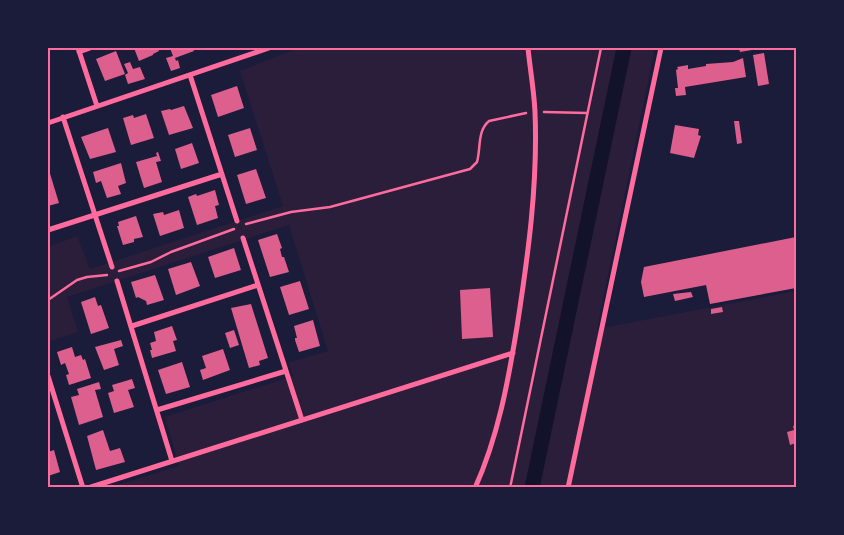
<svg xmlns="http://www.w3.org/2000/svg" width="844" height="535" font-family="Helvetica,sans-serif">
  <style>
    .green { fill: #2a1e3b }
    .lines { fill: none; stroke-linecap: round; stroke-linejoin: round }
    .canal { stroke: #12122b; stroke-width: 15 }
    .building { fill: #dd5f8e }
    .path { stroke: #ff6b9d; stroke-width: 2.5 }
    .minor { stroke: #ff6b9d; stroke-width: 5 }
    .neatline { fill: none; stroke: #ff6b9d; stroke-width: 2 }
  </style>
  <rect width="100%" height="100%" fill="#1b1b3a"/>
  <path class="green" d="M299,48h356l-58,281 199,-38v196h-685l68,-21 -14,-49 128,-41 -4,-12 1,-2 38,-11 -39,-126 -222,72 11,35 -30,10v-95l29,-11 13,33 193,-63 -43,-135z"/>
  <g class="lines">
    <path class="canal" d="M532,488l92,-440"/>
  </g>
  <path class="building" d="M134,48h24l1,3 -6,3v1l-14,6z
    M170,48h23l1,3 -19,7 1,3 2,-1 2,8 -9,3 -5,-13 7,-2z
    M739,48h13v2l-12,2z
    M116,51l9,23 -20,7 -9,-22z
    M764,53l5,31 -11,2 -5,-31z
    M743,58l3,19 -61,10 1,8 -10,1 -1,-8h3l-2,-18 2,-1 -1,-2 11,-2v4l18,-3v-2l27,-2z
    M130,62l3,7 7,-2 5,12 -17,5 -3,-9 3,-2 -4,-9z
    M237,86l7,22 -26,9 -7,-22z
    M184,106l9,22 -24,7 -8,-24 9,-2 1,1z
    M146,114l8,24 -23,7 -8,-27 10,-3 1,3z
    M734,121h5l3,22 -5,1z
    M675,125l24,4 -1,6 3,1 -7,22 -24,-5z
    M108,128l8,24 -26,7 -9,-22z
    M250,128l7,22 -22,7 -7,-22z
    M192,143l7,20 -18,6 -6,-20z
    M158,152l3,9 -5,1 6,20 -18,6 -8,-26 21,-6 -1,-3z
    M121,163l5,20 -8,3 3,8 -14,4 -6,-17 -5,2 -3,-11z
    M48,167l11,36 -11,3z
    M256,169l10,29 -20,6 -9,-29z
    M215,190l4,15 -4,1 3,12 -21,7 -9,-28 8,-3 1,2z
    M179,210l5,18 -24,8 -7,-22 10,-2 1,3z
    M136,216l7,21 -9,2v3l-11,3 -6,-19h2l-1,-4z
    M277,234l5,14 -2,1 2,8h2l5,15 -19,5 -12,-37z
    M796,237v51l-86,16 -4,-19 -62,12 -3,-15 3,-15z
    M234,248l7,22 -26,8 -7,-21z
    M191,262l9,24 -24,9 -8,-26z
    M155,275l9,25 -17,5 -1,-4 -8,-4 -2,1 -5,-16z
    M300,281l9,28 -20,6 -9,-28z
    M490,288l3,49 -31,2 -2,-49z
    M691,292l2,5 -18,4 -2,-7z
    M95,297l3,9 3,-1 8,23 -18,6 -10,-32z
    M251,304l17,54 -9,3 1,4 -11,3 -18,-60z
    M722,307l1,5 -12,2v-5z
    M313,320l7,26 -21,6 -4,-12v-2h2l-3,-12z
    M172,326l5,14 -4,1 3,10 -24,7 -2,-8h2l-2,-7 6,-2 -2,-9z
    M234,330l5,15 -9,3 -5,-15z
    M121,340l2,6 -9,3 5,16 -15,5 -9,-23z
    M72,347l3,10 6,-2 2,5 2,-1 6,19 -22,7 -3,-10 3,-1 -4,-11 -4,2 -4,-13z
    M223,349l7,21 -27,10 -3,-10 6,-2 -4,-12z
    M182,362l8,25 -24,7 -8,-24z
    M132,379l3,9 -7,2 6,17 -20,6 -6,-20 6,-2 -2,-6z
    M99,382l2,7 -6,1 8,27 -24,8 -8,-28 8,-2 -2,-6z
    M796,425v18l-6,2 -3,-13 7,-2 -1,-4z
    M103,430l7,21 10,-3 5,14 -29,8 -9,-34z
    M54,450l6,22 -12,4v-24z"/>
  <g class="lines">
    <path class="path" d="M544,112l43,1
      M246,224l45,-12 39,-5 140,-38 7,-7c4,-14 0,-31 12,-41l37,-8
      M119,271l32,-9 20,-10 63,-23
      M48,300l29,-20 10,-3 20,-2
      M510,488l91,-440"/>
    <path class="minor" d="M78,48l19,58
      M79,52l11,-4
      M190,75l47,146
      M63,117l49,150
      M48,123l221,-75
      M48,230l174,-56
      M243,238l59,182
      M117,281l55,180
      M132,326l126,-41
      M48,376l35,112
      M157,410l129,-39
      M88,488l425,-135
      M475,488c23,-51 33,-106 42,-161 11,-71 21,-143 18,-215 -1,-22 -5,-43 -7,-64
      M568,488l93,-440"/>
  </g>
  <rect width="844" height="535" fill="none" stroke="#1b1b3a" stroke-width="98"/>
  <rect x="49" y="49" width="746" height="437" class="neatline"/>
</svg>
